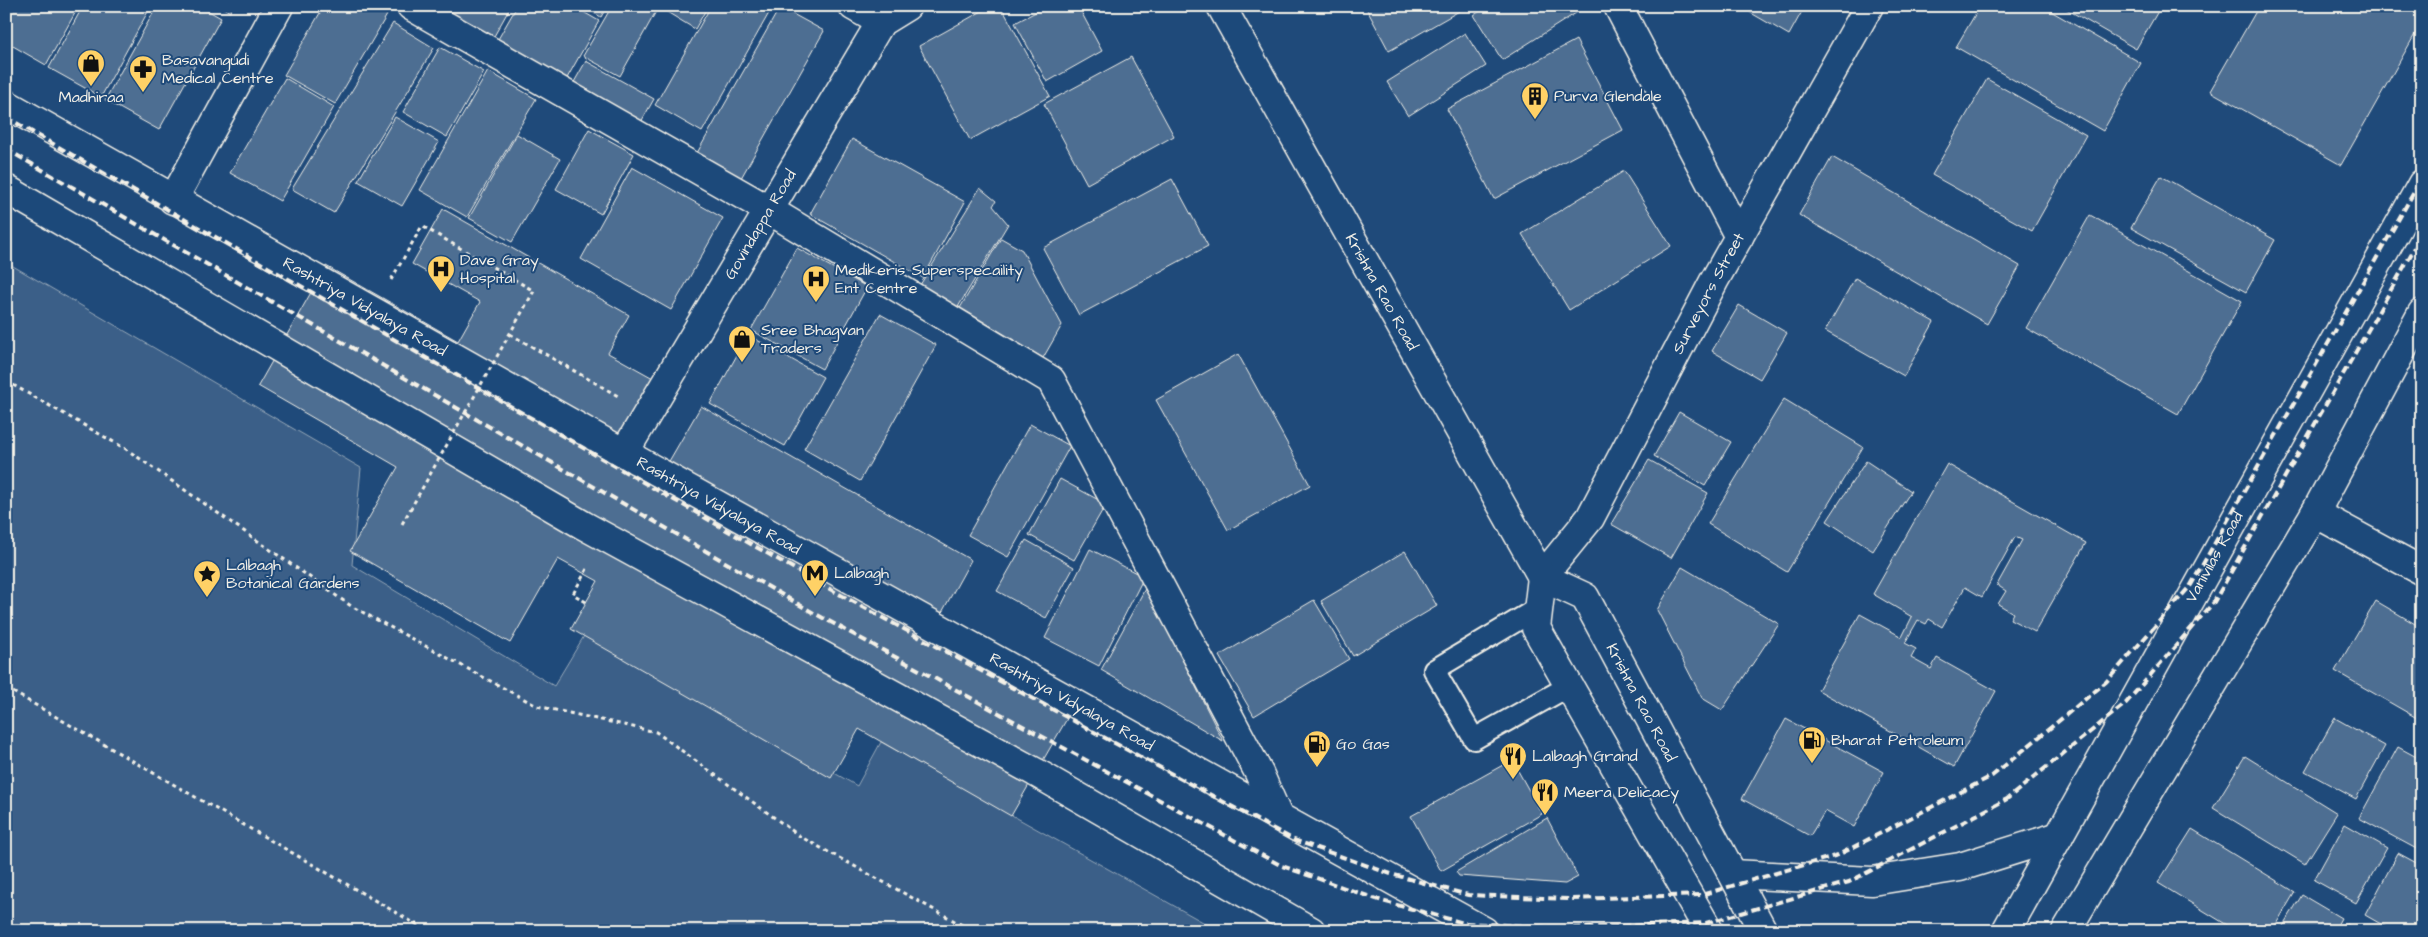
<svg xmlns="http://www.w3.org/2000/svg" width="2428" height="937" font-family="'Architects Daughter',sans-serif">
  <style>
    .green { fill: #3a5f88; stroke: #97a8b8 }
    .building { fill: #4d6e92; stroke: #f4f1e8 }
    .lines { fill: none; stroke-linecap: round; stroke-linejoin: round }
    .lane-casing { stroke: #f4f1e8; stroke-width: 24 }
    .street-casing { stroke: #f4f1e8; stroke-width: 31 }
    .secondary-casing { stroke: #f4f1e8; stroke-width: 31 }
    .path { stroke: #f4f1e8; stroke-width: 3; stroke-dasharray: 4 4; stroke-linecap: butt }
    .lane { stroke: #1f4a7a; stroke-width: 20 }
    .street { stroke: #1f4a7a; stroke-width: 28 }
    .secondary { stroke: #1f4a7a; stroke-width: 28 }
    .rail { stroke: #f4f1e8; stroke-width: 4; stroke-dasharray: 8 4; stroke-linecap: butt }
    .path-bridge { stroke: #f4f1e8; stroke-width: 3; stroke-dasharray: 4 4; stroke-linecap: butt }
    .labels { text-anchor: middle; dominant-baseline: central; stroke-width: 4; stroke-linejoin: round; paint-order: stroke }
    .poi-label { font-size: 16px; fill: #f4f1e8; stroke: #1f4a7a; text-anchor: start }
    .street-label { font-size: 16px; fill: #f4f1e8; stroke: #1f4a7a }
  </style>
  <rect width="100%" height="100%" fill="#1f4a7a"/>
  <filter id="ink" filterUnits="userSpaceOnUse"><feTurbulence type="fractalNoise" baseFrequency=".02" numOctaves="2"/><feDisplacementMap in="SourceGraphic" scale="10" xChannelSelector="R" yChannelSelector="G"/><feConvolveMatrix kernelMatrix="1 2 1 2 8 2 1 2 1" color-interpolation-filters="sRGB"/></filter>
  <g filter="url(#ink)">
    <path class="green" d="M6,262l355,206 -9,97 202,121 33,-55 270,155 24,-44 338,189h-1213z"/>
    <path class="building" d="M6,6h73l-33,59 -40,-23z
      M83,6h68l-50,91 -52,-29z
      M157,6h43l21,12 -62,112 -54,-30z
      M220,6h13l-3,6z
      M324,6h49l14,9 -52,89 -51,-29z
      M437,6h74l-18,32z
      M517,6h56l26,15 -33,59 -69,-39z
      M582,6h25l-6,11z
      M612,6h47l-39,70 -37,-20z
      M664,6h44l-13,23 -33,-20z
      M711,6h62l-71,126 -47,-27z
      M991,6h10l49,90 -80,44 -51,-94z
      M1047,6h31l24,45 -55,31 -32,-59z
      M1365,6h103l-79,45z
      M1488,6h99l-85,54 -28,-45z
      M1739,6h66l-16,29z
      M1980,6h62l99,57 -38,68 -147,-84z
      M2061,6h100l-25,43z
      M2259,6h163v16l-81,143 -131,-74z
      M780,7l44,24 -83,147 -44,-25z
      M393,23l41,25 -100,165 -42,-24z
      M1465,33l21,33 -78,50 -21,-34z
      M1576,40l47,90 -129,69 -47,-90z
      M440,47l44,25 -37,65 -44,-25z
      M1131,57l43,79 -87,48 -43,-80z
      M586,61l68,38 -13,23 -68,-38z
      M488,71l48,28 -69,118 -47,-27z
      M285,78l49,29 -54,94 -50,-28z
      M1987,79l99,56 -54,96 -100,-56z
      M395,117l44,25 -37,64 -44,-25z
      M589,129l45,25 -33,60 -45,-25z
      M517,134l43,25 -48,83 -43,-24z
      M852,139l113,63 -42,76 -113,-64z
      M1832,157l188,109 -33,58 -188,-109z
      M632,167l91,51 -52,92 -90,-51z
      M1624,171l47,75 -102,64 -47,-76z
      M2161,176l114,64 -29,52 -115,-64z
      M1172,179l36,67 -129,69 -36,-67z
      M980,188l16,13 -3,5 15,18 -50,83 -38,-22z
      M443,209l186,106 -21,38 45,25 -33,57 48,28 33,-57 270,154 -31,56 140,80 -69,120 -152,-87 -28,49 -260,-149 27,-48 -40,-22 -48,84 -160,-92 48,-84 -140,-81 68,-120 132,75 22,-39 -68,-38z
      M2090,215l152,86 -64,113 -152,-86z
      M1001,238l21,12 40,75 -19,33 -83,-50z
      M797,248l70,39 -45,82 -71,-39z
      M1855,278l79,44 -30,54 -79,-45z
      M1739,305l48,28 -27,46 -48,-28z
      M880,314l56,31 -76,136 -56,-32z
      M748,335l75,42 -38,69 -75,-42z
      M1238,354l72,131 -82,45 -72,-130z
      M1784,399l79,48 -76,125 -79,-48z
      M1679,412l52,30 -26,44 -51,-30z
      M1030,424l40,22 -62,111 -40,-22z
      M1649,460l59,33 -37,65 -60,-34z
      M1866,461l45,30 -38,60 -46,-30z
      M1947,464l139,79 -51,89 -25,-13 3,-6 -15,-9 8,-13 -9,-6 25,-45 -7,-3 -33,60 -17,-10 -23,40 -13,-8 -3,5 -8,-4 -13,23 11,6 -5,9 20,11 6,-11 59,33 -42,76 -136,-77 42,-76 42,23 10,-20 -39,-23z
      M1060,479l46,25 -32,56 -45,-25z
      M2422,518v15l-7,-4z
      M1026,540l48,27 -28,51 -49,-27z
      M1090,549l54,28 -45,89 -54,-28z
      M1405,551l32,55 -84,50 -32,-55z
      M1682,567l97,57 -57,86 -20,-12 -45,-88z
      M1146,587l77,154 -122,-71z
      M1314,600l35,59 -95,57 -35,-60z
      M2376,601l46,27v93l-87,-50z
      M2335,718l50,28 -29,53 -51,-28z
      M1786,719l98,53 -30,55 -29,-16 -15,25 -68,-37z
      M2398,747l24,13v92l-63,-34z
      M2245,756l92,57 -32,51 -92,-56z
      M1512,760l30,54 -101,57 -30,-55z
      M1547,818l31,59 -13,7 -106,-8 -3,-4z
      M2345,824l42,24 -31,55 -42,-23z
      M2192,829l103,63 -23,39h-35l-79,-48z
      M2398,853l24,13v65h-29l-28,-16z
      M2302,895l39,23 -7,13h-54z
      M2347,924l12,7h-16z"/>
    <g class="lines">
      <g class="lane-casing">
        <path id="lane" d="M1538,608l-104,62 40,69 95,-53"/>
      </g>
      <g class="street-casing">
        <g id="street">
          <path d="M411,6l358,204 282,170 208,393 18,41"/>
          <path d="M853,6l28,16"/>
          <path d="M1618,6l121,231"/>
          <path d="M173,200l106,-194"/>
          <path id="s1" d="M624,453l257,-431 26,-16"/>
          <path d="M2315,513l107,58"/>
          <path id="s2" d="M1542,577l48,-59 124,-237 155,-275"/>
        </g>
      </g>
      <g class="secondary-casing">
        <g id="secondary">
          <path id="s3" d="M1221,6l321,571 43,20 178,334"/>
          <path id="s4" d="M6,104l618,349 860,478"/>
          <path d="M6,189l577,336 452,247 276,159"/>
          <path d="M1542,577l-6,51 173,303"/>
          <path d="M1733,874l139,7 88,-14 99,-31"/>
          <path id="s5" d="M2006,931l416,-747"/>
          <path d="M2066,931l249,-418 107,-200"/>
        </g>
      </g>
      <path class="path" d="M391,280l31,-54 112,65
        M510,334l108,62
        M6,381l120,68 225,157 186,100 119,26 145,105 172,94
        M586,602l-13,-8 14,-25
        M6,688l422,243"/>
      <use href="#lane" class="lane"/>
      <use href="#street" class="street"/>
      <use href="#secondary" class="secondary"/>
      <path class="rail" d="M6,117l820,470 468,253 97,34 77,21 101,4 132,-4 137,-40 154,-79 114,-94 85,-97 231,-407
        M6,149l806,463 470,254 100,35 82,22 104,5 138,-5 143,-41 158,-83 119,-96 88,-101 208,-367"/>
      <path class="path-bridge" d="M402,524l132,-233"/>
    </g>
  </g>
  <defs>
    <g id="shop-pin" transform="scale(1.4375)"><path d="M0 17L-7.5 6A9.5 9.5 0 1 1 7.5 6Z" fill="#ffd166" stroke="#1f4a7a"/><path d="M-5-2.5h2.3a2.7 3.5 0 0 1 5.4 0H5L5.5 6h-11ZM-1.5-2.5h3a1.5 2.3 0 0 0-3 0Z" fill="#111"/></g>
    <g id="pharmacy-pin" transform="scale(1.4375)"><path d="M0 17L-7.5 6A9.5 9.5 0 1 1 7.5 6Z" fill="#ffd166" stroke="#1f4a7a"/><path d="M-2-6h4v4h4v4h-4v4h-4v-4h-4v-4h4Z" fill="#111"/></g>
    <g id="building-pin" transform="scale(1.4375)"><path d="M0 17L-7.5 6A9.5 9.5 0 1 1 7.5 6Z" fill="#ffd166" stroke="#1f4a7a"/><path d="M-4-6H4V6H1V3H-1V6H-4ZM-2.5-4.3h1.7v1.8h-1.7ZM.8-4.3h1.7v1.8H.8ZM-2.5-1h1.7V.8h-1.7ZM.8-1h1.7V.8H.8Z" fill="#111"/></g>
    <g id="hospital-pin" transform="scale(1.4375)"><path d="M0 17L-7.5 6A9.5 9.5 0 1 1 7.5 6Z" fill="#ffd166" stroke="#1f4a7a"/><path d="M-5-5h3v3.5h4V-5h3V5h-3V1.5h-4V5h-3Z" fill="#111"/></g>
    <g id="metro-pin" transform="scale(1.4375)"><path d="M0 17L-7.5 6A9.5 9.5 0 1 1 7.5 6Z" fill="#ffd166" stroke="#1f4a7a"/><path d="M-5.5 5V-5H-3L0 0L3-5H5.5V5H3V-.5L0 4L-3-.5V5Z" fill="#111"/></g>
    <g id="sight-pin" transform="scale(1.4375)"><path d="M0 17L-7.5 6A9.5 9.5 0 1 1 7.5 6Z" fill="#ffd166" stroke="#1f4a7a"/><path d="M0-6L1.8-2.2L6-1.7L2.9 1.2L3.7 5.4L0 3.3L-3.7 5.4L-2.9 1.2L-6-1.7L-1.8-2.2Z" fill="#111"/></g>
    <g id="fuel-pin" transform="scale(1.4375)"><path d="M0 17L-7.5 6A9.5 9.5 0 1 1 7.5 6Z" fill="#ffd166" stroke="#1f4a7a"/><path d="M-5.5-6h7V0h2V4h1.3V-2.5L3-4.5l.8-.8L6-3V5H2.5V1h-1V6h-7ZM-4.2-4.7v3.2H.2V-4.7Z" fill="#111"/></g>
    <g id="restaurant-pin" transform="scale(1.4375)"><path d="M0 17L-7.5 6A9.5 9.5 0 1 1 7.5 6Z" fill="#ffd166" stroke="#1f4a7a"/><path d="M-5-6h1v4h1v-4h1v4h1v-4h1v5L-1.5 .5V6h-2V.5L-5-1ZM5-6V6H3V1.5H1.5Q1.5-4 5-6Z" fill="#111"/></g>
  </defs>
  <g fill-rule="evenodd">
    <use href="#shop-pin" x="91" y="63"/>
    <use href="#pharmacy-pin" x="143" y="69"/>
    <use href="#building-pin" x="1535" y="96"/>
    <use href="#hospital-pin" x="441" y="269"/>
    <use href="#hospital-pin" x="816" y="279"/>
    <use href="#shop-pin" x="742" y="339"/>
    <use href="#metro-pin" x="815" y="573"/>
    <use href="#sight-pin" x="207" y="574"/>
    <use href="#fuel-pin" x="1812" y="740"/>
    <use href="#fuel-pin" x="1317" y="744"/>
    <use href="#restaurant-pin" x="1513" y="756"/>
    <use href="#restaurant-pin" x="1545" y="792"/>
  </g>
  <g class="labels">
    <g class="poi-label">
      <text x="162" y="60">Basavangudi<tspan x="162" dy="18">Medical Centre</tspan></text>
      <text x="1554" y="96">Purva Glendale</text>
      <text x="91" y="97" text-anchor="middle">Madhiraa</text>
      <text x="460" y="260">Dave Gray<tspan x="460" dy="18">Hospital</tspan></text>
      <text x="835" y="270">Medikeris Superspecaility<tspan x="835" dy="18">Ent Centre</tspan></text>
      <text x="761" y="330">Sree Bhagvan<tspan x="761" dy="18">Traders</tspan></text>
      <text x="226" y="565">Lalbagh<tspan x="226" dy="18">Botanical Gardens</tspan></text>
      <text x="834" y="573">Lalbagh</text>
      <text x="1831" y="740">Bharat Petroleum</text>
      <text x="1336" y="744">Go Gas</text>
      <text x="1532" y="756">Lalbagh Grand</text>
      <text x="1564" y="792">Meera Delicacy</text>
    </g>
    <g class="street-label">
      <text stroke="none"><textPath href="#s1" startOffset="266">Govindappa Road</textPath></text>
      <text stroke="none"><textPath href="#s3" startOffset="328">Krishna Rao Road</textPath></text>
      <text stroke="none"><textPath href="#s2" startOffset="330">Surveyors Street</textPath></text>
      <text stroke="none"><textPath href="#s4" startOffset="412">Rashtriya Vidyalaya Road</textPath></text>
      <text stroke="none"><textPath href="#s4" startOffset="818">Rashtriya Vidyalaya Road</textPath></text>
      <text stroke="none"><textPath href="#s5" startOffset="428">Vanivilas Road</textPath></text>
      <text stroke="none"><textPath href="#s4" startOffset="1222">Rashtriya Vidyalaya Road</textPath></text>
      <text stroke="none"><textPath href="#s3" startOffset="822">Krishna Rao Road</textPath></text>
    </g>
  </g>
  <rect width="2428" height="937" fill="none" stroke="#1f4a7a" stroke-width="25"/>
  <rect x="12" y="12" width="2403" height="912" fill="none" stroke="#f4f1e8" stroke-width="2" filter="url(#ink)"/>
</svg>
